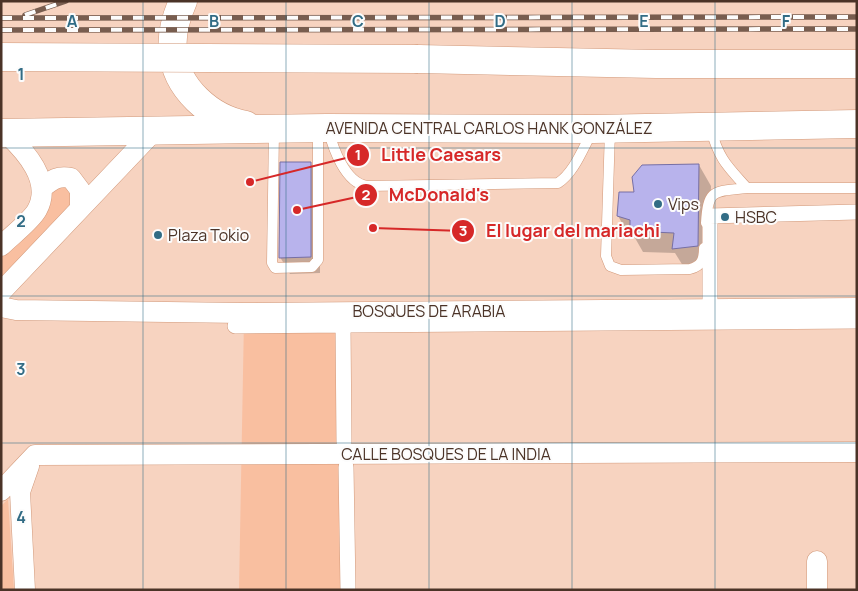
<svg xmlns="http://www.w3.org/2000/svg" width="858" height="591" font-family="Manrope,sans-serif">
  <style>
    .green { fill: #f9bfa0 }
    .shadow { fill: #0003 }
    .building { fill: #b8b3ec; stroke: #766fa5 }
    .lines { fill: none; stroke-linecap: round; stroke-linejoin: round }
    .service-casing { stroke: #d2997a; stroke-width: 11 }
    .pedestrian-casing { stroke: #d2997a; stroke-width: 16 }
    .minor-casing { stroke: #d2997a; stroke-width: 21 }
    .secondary-casing { stroke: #d2997a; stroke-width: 29 }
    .motorway-casing { stroke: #d2997a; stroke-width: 29 }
    .service { stroke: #fff; stroke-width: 10 }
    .pedestrian { stroke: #fff; stroke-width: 15 }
    .minor { stroke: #fff; stroke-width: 20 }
    .secondary { stroke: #fff; stroke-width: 28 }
    .motorway { stroke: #fff; stroke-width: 28 }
    .rail-casing { stroke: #785d4f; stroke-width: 5.5 }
    .rail { stroke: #fcfcfc; stroke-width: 4; stroke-dasharray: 11; stroke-linecap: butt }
    .motorway-bridge-casing { stroke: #d2997a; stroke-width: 29; stroke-linecap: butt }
    .motorway-bridge { stroke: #fff; stroke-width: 28 }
    .grid { fill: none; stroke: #326c85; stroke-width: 1; stroke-opacity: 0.55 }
    .poi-dot { fill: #326c85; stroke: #fcfcfc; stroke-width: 2 }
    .labels { text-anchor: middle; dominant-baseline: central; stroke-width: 4; stroke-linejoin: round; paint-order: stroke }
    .street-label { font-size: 16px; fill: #4b3327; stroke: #fcfcfc }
    .poi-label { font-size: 16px; fill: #4b3327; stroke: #fcfcfc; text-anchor: start }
    .grid-label { font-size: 16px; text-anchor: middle; font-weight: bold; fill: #326c85; stroke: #fcfcfc; stroke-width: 4; stroke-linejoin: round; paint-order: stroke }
    .leader { fill: none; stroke: #d62828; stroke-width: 2 }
    .callout-dot { fill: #d62828; stroke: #fcfcfc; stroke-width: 2 }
    .mark-label { font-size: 15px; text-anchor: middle; font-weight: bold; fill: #fff }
    .callout-label { font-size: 18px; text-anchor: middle; font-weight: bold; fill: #d62828; stroke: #fcfcfc; stroke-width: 4; stroke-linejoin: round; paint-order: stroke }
  </style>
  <rect width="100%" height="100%" fill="#f7d3c0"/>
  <path class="green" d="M67,179l11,21 -77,81v-25l31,-31 16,-38z
    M341,317l7,273h-109l5,-271z
    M8,499l6,91h-13v-84z"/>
  <path class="shadow" d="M310,163l10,16v94l-30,1 -10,-17z
    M699,165l12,21 -2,81 -24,2 -10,-16 -32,-1 -8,-14 -5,-1 -12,-21 17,-23z"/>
  <path class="building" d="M280,162h31v95l-32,1z
    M699,164l-1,82 -26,3 2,-16 -44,-2v-11l-13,-4 2,-24h15l-2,-15 10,-12z"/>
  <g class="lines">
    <g class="service-casing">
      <path id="service" d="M710,127c9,32 16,38 37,61h110
        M328,129c5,19 17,54 39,57l191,-3c16,-10 25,-35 34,-51
        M274,130l-2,133 3,5 37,-1 6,-7v-130
        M610,130l-4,126 4,10 11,4 69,-1c12,-3 14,-10 14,-21
        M706,223c2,-36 9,-31 41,-35"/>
    </g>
    <g class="pedestrian-casing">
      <path id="pedestrian" d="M710,299v-83l147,-4
        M343,325l1,117
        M235,326l622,-5
        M346,467l2,123"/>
    </g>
    <g class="minor-casing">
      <path id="minor" d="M42,188c10,-8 16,-13 29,-10l9,12v17
        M1,246c10,-10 30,-25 36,-36 16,-29 -12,-59 -31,-77
        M1,292l153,-161
        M1,307l15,3 227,3 614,-5
        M1,491l34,-36 822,-3
        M817,561v29
        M25,590l-5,-98 9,-26"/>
    </g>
    <g class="secondary-casing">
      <path id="secondary" d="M183,1c-7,16 -12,32 -10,49 2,38 38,69 73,75
        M1,133l326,-5 266,1 264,-5"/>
    </g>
    <g class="motorway-casing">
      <path id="motorway" d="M418,59l238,5h201"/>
    </g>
    <use href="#service" class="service"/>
    <use href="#pedestrian" class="pedestrian"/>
    <use href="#minor" class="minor"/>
    <use href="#secondary" class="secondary"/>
    <use href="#motorway" class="motorway"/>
    <g class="rail-casing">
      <path id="rail" d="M25,15l41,-14
        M1,18l856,-1
        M1,30l856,-1"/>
    </g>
    <use href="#rail" class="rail"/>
    <g class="motorway-bridge-casing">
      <path id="motorway-bridge" d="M1,57l417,2"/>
    </g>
    <use href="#motorway-bridge" class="motorway-bridge"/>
  </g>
  <path class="grid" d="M143,1v589M286,1v589M429,1v589M572,1v589M715,1v589M1,148h856M1,296h856M1,443h856"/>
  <g class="poi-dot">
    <circle cx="658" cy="204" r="5"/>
    <circle cx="725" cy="217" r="5"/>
    <circle cx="158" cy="235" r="5"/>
  </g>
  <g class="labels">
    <g class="street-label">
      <text x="489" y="128">AVENIDA CENTRAL CARLOS HANK GONZÁLEZ</text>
      <text x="429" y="311">BOSQUES DE ARABIA</text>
      <text x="446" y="454">CALLE BOSQUES DE LA INDIA</text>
    </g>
    <g class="poi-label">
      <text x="668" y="204">Vips</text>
      <text x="735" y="217">HSBC</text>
      <text x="168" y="235">Plaza Tokio</text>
    </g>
  </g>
  <g class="grid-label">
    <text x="72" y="27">A</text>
    <text x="214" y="27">B</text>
    <text x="358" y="27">C</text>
    <text x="500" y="27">D</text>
    <text x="644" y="27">E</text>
    <text x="786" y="27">F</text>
    <text x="21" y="80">1</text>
    <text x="21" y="227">2</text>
    <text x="21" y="375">3</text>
    <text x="21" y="523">4</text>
  </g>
  <path class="leader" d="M250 182L358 155M297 210L366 195M373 228L463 231"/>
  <g class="callout-dot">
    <circle cx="250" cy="182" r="5"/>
    <circle cx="297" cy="210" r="5"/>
    <circle cx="373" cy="228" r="5"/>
    <circle cx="358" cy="155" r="12"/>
    <circle cx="366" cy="195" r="12"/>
    <circle cx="463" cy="231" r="12"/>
  </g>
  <g class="mark-label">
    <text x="358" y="160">1</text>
    <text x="366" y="200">2</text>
    <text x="463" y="236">3</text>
  </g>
  <g class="callout-label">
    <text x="441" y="161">Little Caesars</text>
    <text x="439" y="201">McDonald's</text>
    <text x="573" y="237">El lugar del mariachi</text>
  </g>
  <rect width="858" height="591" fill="none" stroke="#4b3327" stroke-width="5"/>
</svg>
